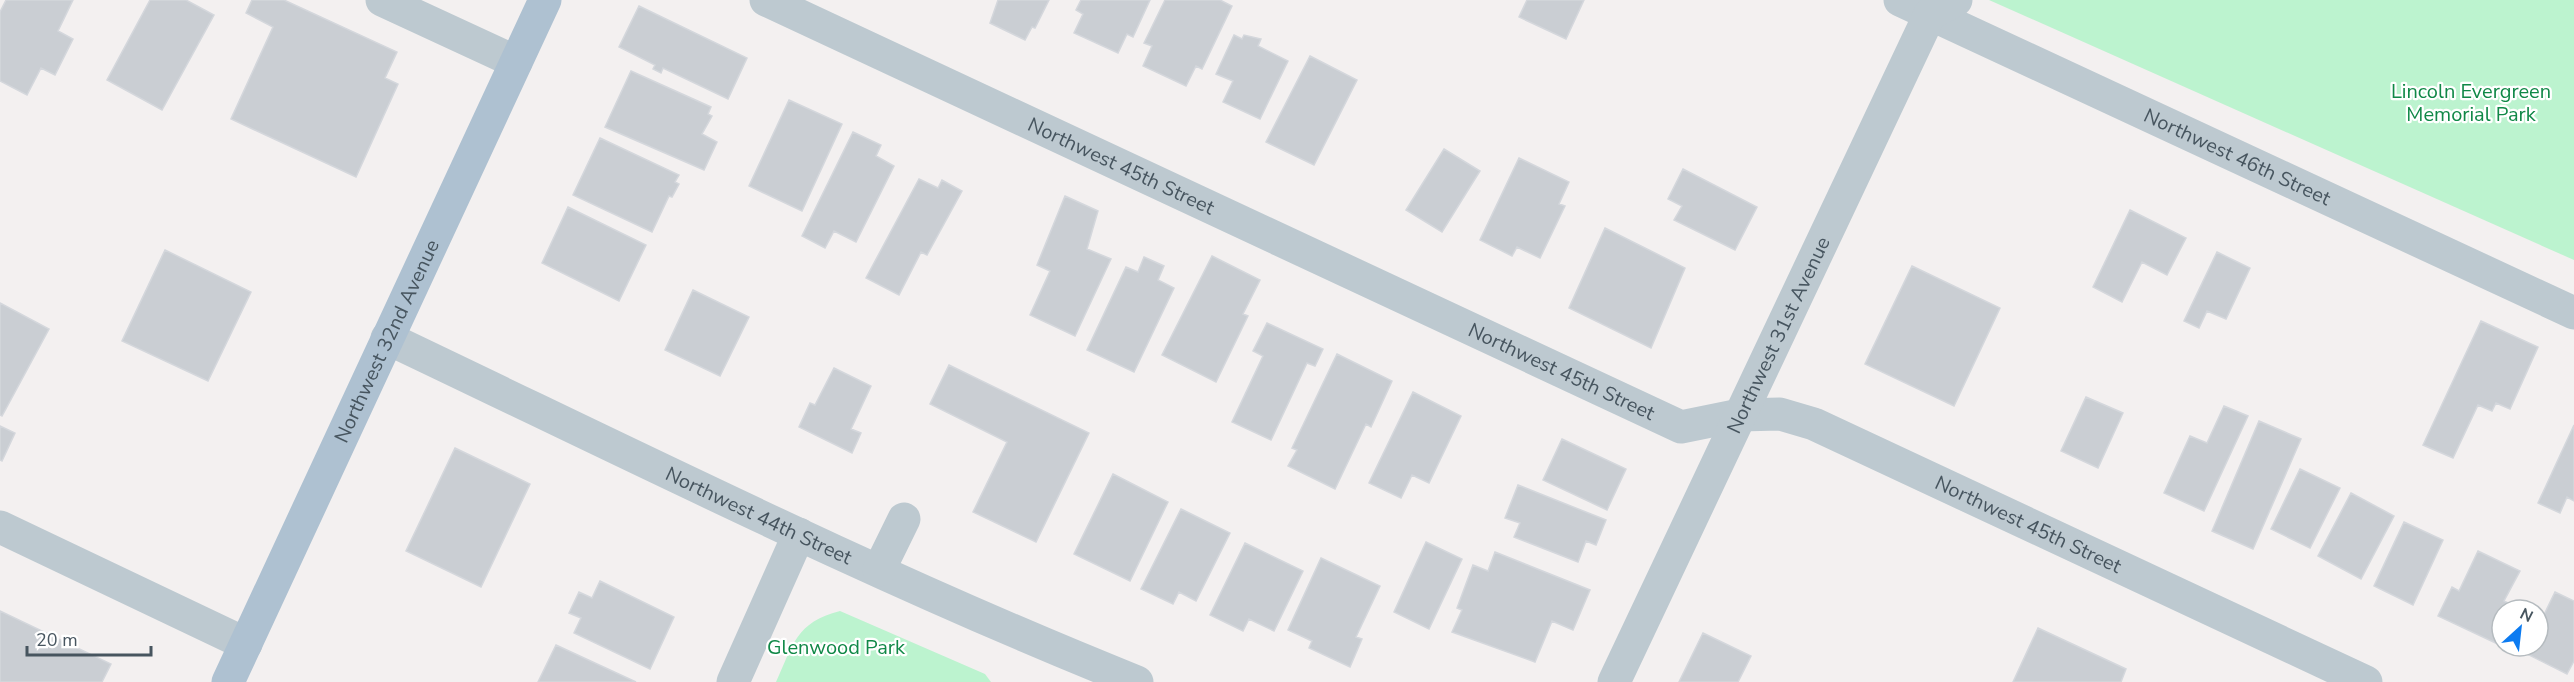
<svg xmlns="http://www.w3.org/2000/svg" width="2574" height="682" font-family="'Nunito Sans',sans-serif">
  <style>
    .green { fill: #bcf3cf }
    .building { fill: #caced3; stroke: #d4d7dc; stroke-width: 1.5 }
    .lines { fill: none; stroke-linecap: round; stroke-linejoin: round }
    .minor { stroke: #bdc9d0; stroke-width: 33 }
    .major { stroke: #aec1d1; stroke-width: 33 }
    .labels { text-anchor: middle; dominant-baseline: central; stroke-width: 4.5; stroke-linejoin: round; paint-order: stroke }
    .park-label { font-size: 20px; fill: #108847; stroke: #fff }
    .street-label { font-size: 20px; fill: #47555f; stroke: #fff }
  </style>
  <rect width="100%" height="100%" fill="#f3f0f0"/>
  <path class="green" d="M1990,0h584v260l-585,-260z
    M840,611l145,63 6,8h-215c17,-37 20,-60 64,-71z"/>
  <path class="building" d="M6,0h67l-15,31 15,8 -18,36 -14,-7 -14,27 -27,-14v-69z
    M150,0h36l28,15 -52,95 -55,-30z
    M252,0h32l113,52 -12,26 13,6 -42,93 -125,-58 42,-92 -27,-14z
    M998,0h51l-14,28 -3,-1 -7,13 -35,-17z
    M1081,0h69l-17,37 -6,-3 -9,19 -44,-20 9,-19 -7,-4z
    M1165,0h55l12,6 -30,63 -6,-3 -10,20 -43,-20 9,-20 -8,-3z
    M1527,0h57l-18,39 -47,-22z
    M639,6l108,52 -19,41 -65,-31 -2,5 -8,-4 2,-4 -36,-18z
    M1234,35l8,4 2,-4 17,4 -3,7 30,15 -28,58 -37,-17 10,-21 -17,-7z
    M1310,56l47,24 -43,85 -48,-23z
    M631,71l80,36 -3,7 4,2 -10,18 15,8 -13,28 -99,-43z
    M789,100l53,24 -40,87 -53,-25z
    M853,132l28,13 -5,11 18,10 -38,76 -22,-11 -9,17 -23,-12z
    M600,138l79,37 -4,7 4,2 -7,13 -3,-1 -17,36 -79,-37z
    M1444,149l36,22 -38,61 -36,-22z
    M1519,158l50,24 -10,22 6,2 -25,52 -23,-11 -5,9 -32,-16z
    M1683,169l74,38 -22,43 -61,-30 8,-14 -14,-7z
    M919,179l19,9 4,-8 20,11 -35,64 -6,-3 -22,43 -33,-17z
    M1065,196l33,15 -11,38 24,10 -36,77 -45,-21 20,-44 -13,-6z
    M568,207l78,38 -27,56 -77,-38z
    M2130,210l56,28 -19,37 -25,-13 -20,40 -29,-15z
    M1605,228l80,40 -34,80 -82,-40z
    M165,250l86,42 -43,89 -86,-40z
    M2217,252l33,16 -24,51 -19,-8 -8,17 -15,-7z
    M1212,256l48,24 -17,34 5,2 -32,66 -54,-27z
    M1144,257l20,9 -6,14 16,8 -40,84 -47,-22 39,-83 12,5z
    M1912,266l88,42 -46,98 -89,-42z
    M693,290l56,27 -29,59 -55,-26z
    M0,303l49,26 -47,87 -2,-1z
    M2481,321l57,26 -28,62 -14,-6 -4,8 -14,-6 -25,53 -30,-13z
    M1267,323l56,26 -8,17 -8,-3 -36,77 -39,-18 31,-66 -10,-5z
    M1337,354l55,27 -21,46 -5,-3 -31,65 -47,-23 9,-16 -5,-2z
    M949,365l140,68 -53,109 -63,-30 34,-70 -77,-38z
    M834,368l37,18 -20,43 10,4 -9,20 -53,-26 11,-24 5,2z
    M1413,392l48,24 -32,67 -17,-8 -11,23 -32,-15z
    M2086,397l37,16 -25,55 -37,-17z
    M2224,406l24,10 -44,95 -40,-18 26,-57 17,7z
    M2259,421l42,18 -48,110 -41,-18z
    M2574,425v76l-7,-4 -7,16 -22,-10z
    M0,426l15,7 -13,28 -2,-1z
    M1562,439l64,30 -19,41 -64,-30z
    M455,448l75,36 -49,103 -75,-36z
    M2300,469l40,19 -30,60 -39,-19z
    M1113,474l55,28 -38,79 -56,-27z
    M1518,485l88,35 -10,25 -10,-4 -8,21 -64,-25 6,-14 -15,-5z
    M2351,493l43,23 -33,63 -43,-23z
    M1181,509l49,24 -34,68 -17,-9 -6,12 -32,-15z
    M2404,522l39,18 -30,65 -39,-19z
    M1426,542l36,17 -33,70 -35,-17z
    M1245,543l58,28 -29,60 -25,-12 -6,12 -33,-16z
    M2478,551l42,20 -16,30 18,9h-20v36l-64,-30 14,-29 7,4z
    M1495,552l95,38 -17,40 -21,-9 -17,41 -83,-30 10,-22 -5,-2 16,-43 15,6z
    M1321,558l59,28 -24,51 6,2 -12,28 -41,-19 3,-7 -24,-11z
    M600,581l74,36 -24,52 -76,-36 7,-15 -12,-5 10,-21 13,6z
    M2555,592l19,9v60l-7,13 -42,-21 4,-7h9v-19z
    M0,611l111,53 -9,18h-102z
    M2038,628l88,41 -5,13h-108z
    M1703,633l48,23 -13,26h-59z
    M556,645l80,37h-98z"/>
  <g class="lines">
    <g class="minor">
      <path d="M382,0l134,62"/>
      <path id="s1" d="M766,0l915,427 59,-12 40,-1 34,10 552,258"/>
      <path id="s2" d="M1900,0l674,313"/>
      <path id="s3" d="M387,338c248,118 495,242 750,344"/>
      <path d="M0,527l246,117"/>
      <path d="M879,570l25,-51"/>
      <path d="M733,682l66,-148"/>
      <path id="s4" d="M1614,682l316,-668 26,-14"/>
    </g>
    <path class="major" id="s5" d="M228,682l317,-682"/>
  </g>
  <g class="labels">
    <g class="park-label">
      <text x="2471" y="91">Lincoln Evergreen<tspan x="2471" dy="23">Memorial Park</tspan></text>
      <text x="836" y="647">Glenwood Park</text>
    </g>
    <g class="street-label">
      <text stroke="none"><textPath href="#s2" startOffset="372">Northwest 46th Street</textPath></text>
      <text stroke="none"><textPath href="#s1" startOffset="392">Northwest 45th Street</textPath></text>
      <text stroke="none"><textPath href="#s4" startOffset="384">Northwest 31st Avenue</textPath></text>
      <text stroke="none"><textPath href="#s5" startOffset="376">Northwest 32nd Avenue</textPath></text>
      <text stroke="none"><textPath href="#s1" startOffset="878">Northwest 45th Street</textPath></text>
      <text stroke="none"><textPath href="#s3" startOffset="412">Northwest 44th Street</textPath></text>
      <text stroke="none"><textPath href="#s1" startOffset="1382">Northwest 45th Street</textPath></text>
    </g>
  </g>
  <g transform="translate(2520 628) rotate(27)"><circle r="28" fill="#ffffff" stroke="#b5bbbf" stroke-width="1.5"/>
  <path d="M0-4.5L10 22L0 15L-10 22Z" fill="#0c7bf1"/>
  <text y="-9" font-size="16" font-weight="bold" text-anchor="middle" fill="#47555f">N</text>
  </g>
  <path d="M27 646v9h124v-9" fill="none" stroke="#47555f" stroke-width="3"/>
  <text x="36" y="646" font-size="18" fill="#47555f" stroke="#ffffff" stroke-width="4.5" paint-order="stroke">20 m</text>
</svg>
